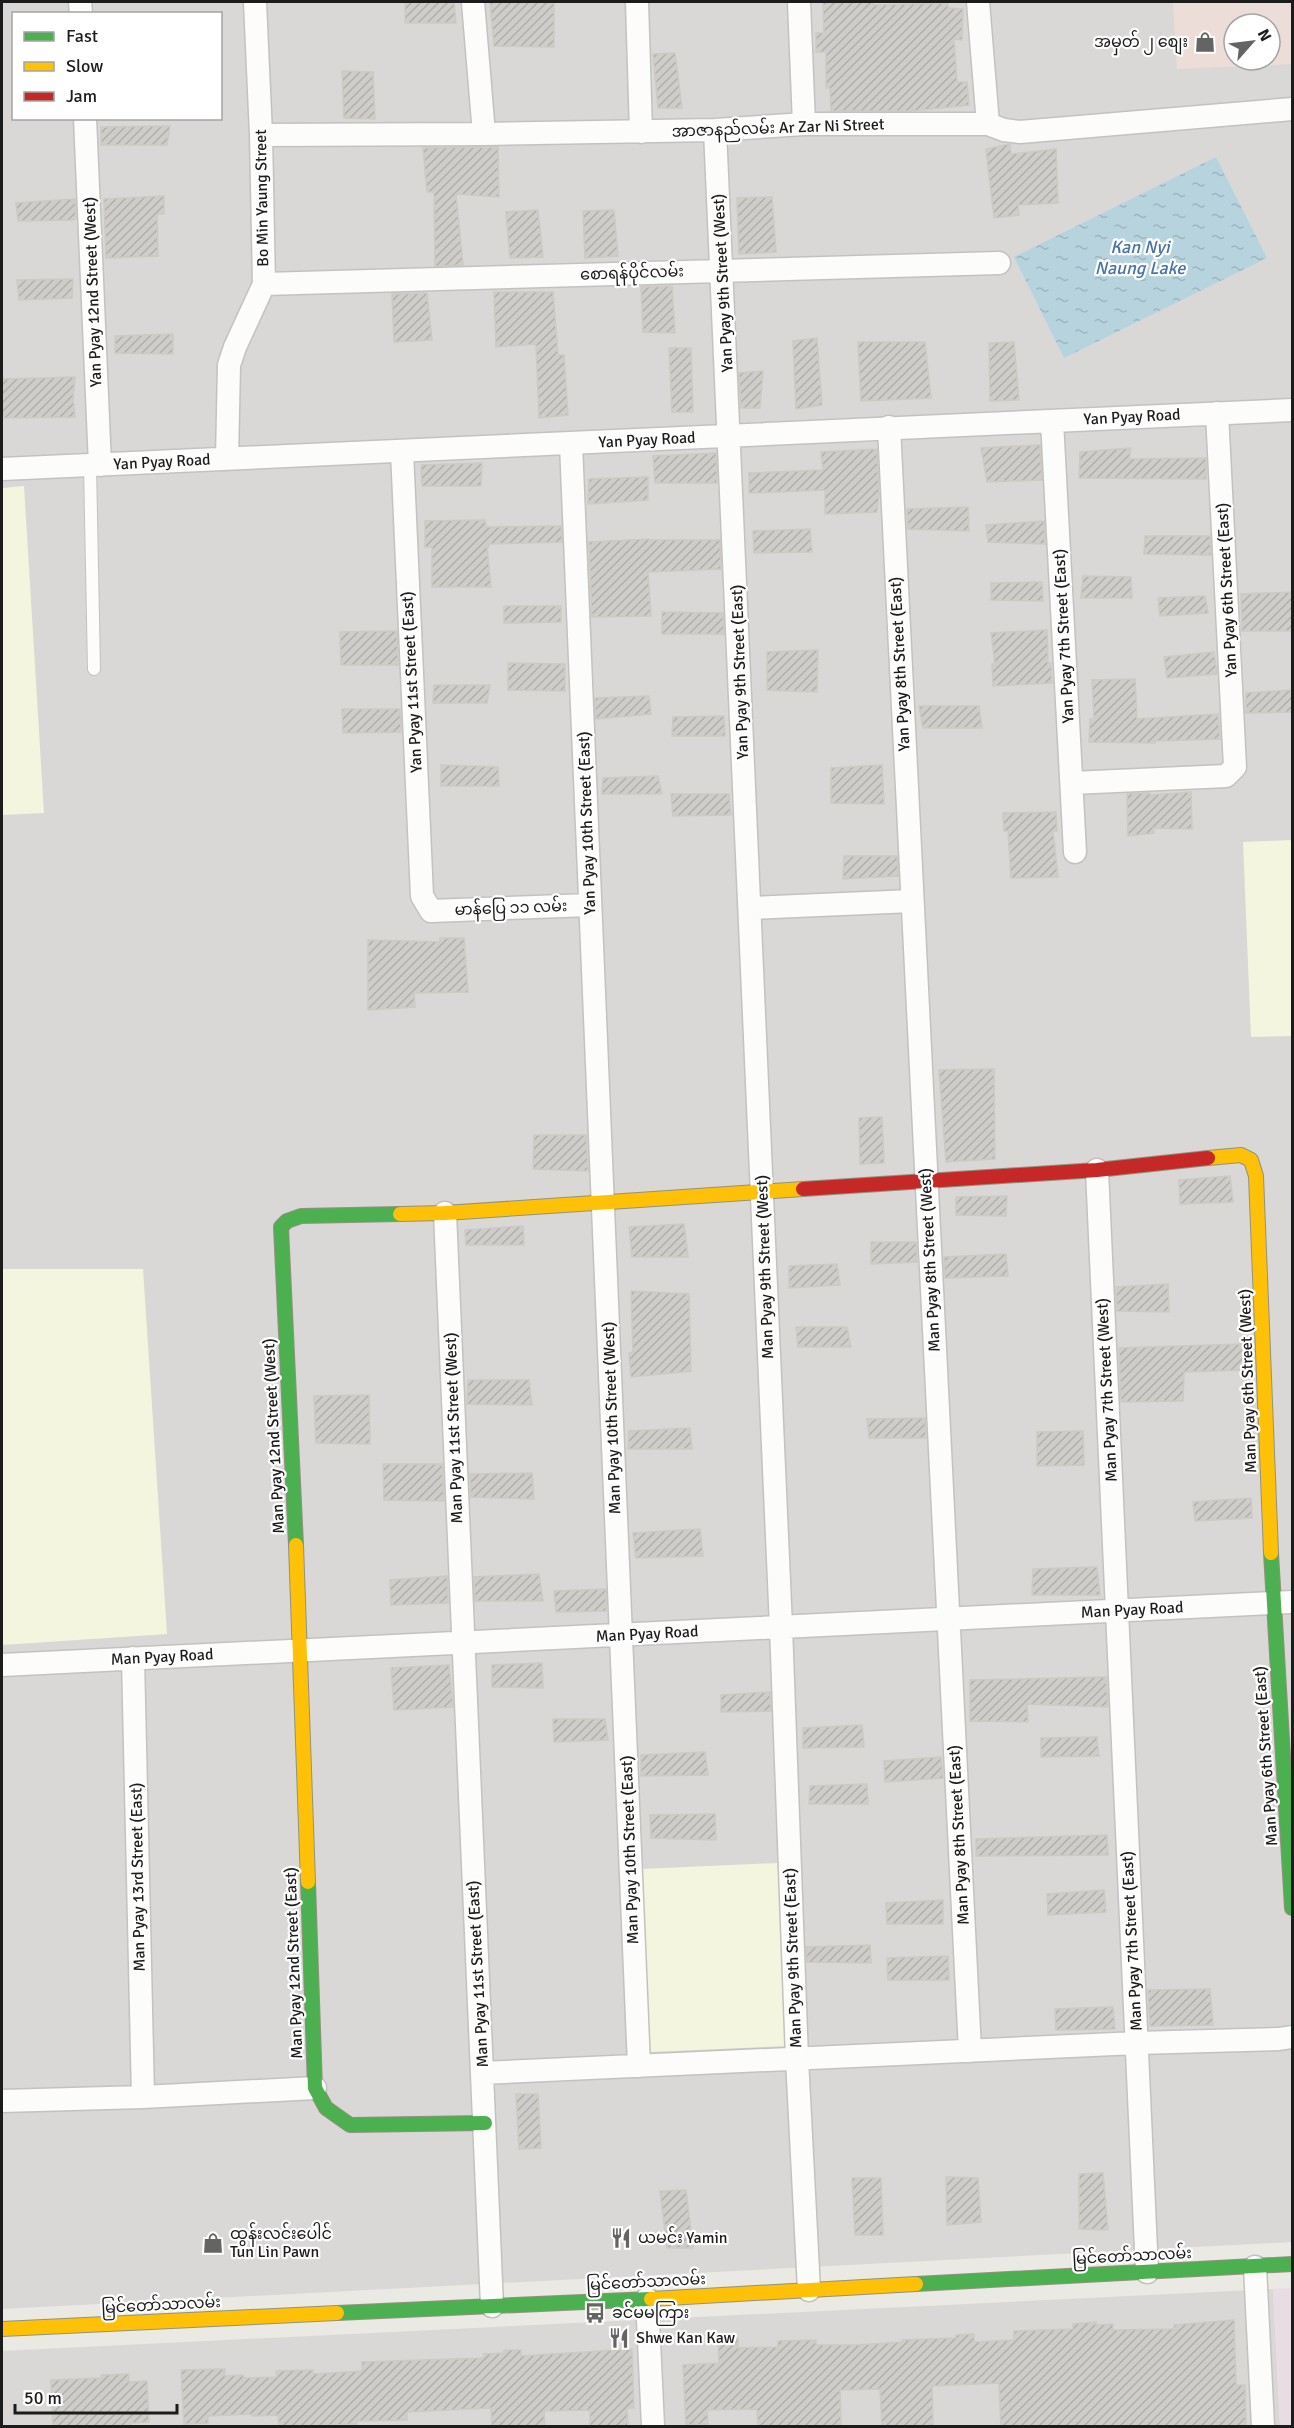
<svg xmlns="http://www.w3.org/2000/svg" width="1294" height="2428" font-family="Signika,'Noto Sans Myanmar',sans-serif">
  <style>
    .residential { fill: #d9d8d6; fill-rule: evenodd }
    .commercial { fill: #ecddd9; fill-rule: evenodd }
    .industrial { fill: #e8dde2 }
    .education { fill: #f4f5de }
    .water { fill: url(#water-ripples) }
    .building { fill: url(#building-hatch); stroke: #cdcac5; stroke-width: 1.5 }
    .lines { fill: none; stroke-linecap: round; stroke-linejoin: round }
    .lane-casing { stroke: #c3c2c0; stroke-width: 14 }
    .street-casing { stroke: #c3c2c0; stroke-width: 25 }
    .fast-casing { stroke: #90937d; stroke-width: 16 }
    .slow-casing { stroke: #90937d; stroke-width: 16 }
    .jam-casing { stroke: #90937d; stroke-width: 16 }
    .lane { stroke: #fcfcfb; stroke-width: 12 }
    .street { stroke: #fcfcfb; stroke-width: 22 }
    .fast { stroke: #4caf50; stroke-width: 14 }
    .slow { stroke: #ffc107; stroke-width: 14 }
    .jam { stroke: #c62828; stroke-width: 14 }
    .labels { text-anchor: middle; dominant-baseline: central; stroke-width: 4.5; stroke-linejoin: round; paint-order: stroke }
    .poi-label { font-size: 16px; fill: #1c1c1c; stroke: #fff; text-anchor: start }
    .street-label { font-size: 16px; fill: #1c1c1c; stroke: #fff }
    .water-label { font-size: 18px; font-style: italic; fill: #4a74a9; stroke: #fff }
  </style>
  <defs>
    <pattern id="water-ripples" width="26" height="14" patternUnits="userSpaceOnUse" patternTransform="scale(1.5)"><rect width="26" height="14" fill="#b7d3de"/><path d="M2 4q2-2 4 0t4 0M15 11q2-2 4 0t4 0" fill="none" stroke="#9db5be"/></pattern>
    <pattern id="building-hatch" width="6" height="6" patternUnits="userSpaceOnUse" patternTransform="scale(1.5)"><rect width="6" height="6" fill="#cfcdc9"/><path d="M-1 1l2-2M0 6l6-6M5 7l2-2" fill="none" stroke="#b1afac"/></pattern>
  </defs>
  <rect width="100%" height="100%" fill="#eae9e4"/>
  <path class="residential" d="M2,2h1290v2240l-1290,67zM14,14h206v104h-206zM1234,24h36v36h-36z
    M1273,2289l7,137h-1278v-75z"/>
  <path class="commercial" d="M1173,2h119v62l-115,5zM1234,24h36v36h-36z"/>
  <path class="industrial" d="M1292,2288v138h-12l-7,-137z"/>
  <path class="education" d="M24,486l20,327 -42,2v-327z
    M1292,840v196l-41,1 -8,-195z
    M2,1269h141l24,365 -165,11z
    M778,1863l9,183 -138,6 -8,-183z"/>
  <path class="water" d="M1216,157l51,101 -203,100 -50,-101z"/>
  <path class="building" d="M405,2h49l2,21h-51z
    M490,2h64v45l-60,-1z
    M823,2h50v3l75,-2v5l15,1 -1,31 -8,-1 3,43h10l2,23 -59,6h-79l-1,-23h-4v-36h-10v-19h8z
    M675,53l7,55h-24l-5,-54z
    M342,71l31,1 2,47 -31,-1z
    M170,126l-3,19h-66v-18z
    M1010,144l1,10 45,-5 2,54 -40,2 1,10 -25,3 -8,-69z
    M498,147l1,50 -43,-3 7,71 -28,1 -1,-74h-7l-4,-44z
    M164,196v18h-7l1,42 -52,2 -2,-59z
    M772,197l4,55 -37,2 -2,-56z
    M75,199l1,19 -3,2 -55,1 -2,-18z
    M538,210l5,47 -33,1 -4,-46z
    M614,210l4,46 -33,2 -2,-47z
    M73,279l-1,19 -53,2 -2,-20z
    M672,286l3,47 -32,-1 -2,-45z
    M494,292h59l5,63h6l4,60 -29,3 -3,-74 -40,3z
    M427,293l5,47 -38,2 -2,-48z
    M173,334v20l-58,-1v-17z
    M817,338l5,67 -26,4 -3,-68z
    M858,342h67l6,56 -70,3z
    M1014,342l5,58 -29,1 -1,-58z
    M669,348h22l2,64h-21z
    M763,371l-3,37h-19l-2,-35z
    M75,377l-2,21 2,19 -73,1v-39z
    M1040,445l2,35 -55,2 -6,-34z
    M1131,448l-2,11 77,-1v21l-127,-1 1,-26z
    M877,449l2,45 -2,18 -52,2v-24l-76,3v-20l74,-3 -2,-18z
    M716,453l1,30h-62l-2,-27z
    M482,463l-1,23h-59l-1,-21z
    M648,477v23l-60,4 1,-25z
    M968,507l1,24 -61,-2 -1,-20z
    M485,520l1,7 75,-1 1,16 -73,2v3h-2l4,40h-59v-40h-7v-26z
    M1044,521l1,23 -57,-2 -2,-17z
    M810,529l2,23 -58,1 -1,-22z
    M1145,536h65l1,19 -67,-1z
    M649,539v1h71l1,29 -73,3 3,44 -59,1 -3,-75z
    M1083,576l48,1 1,21h-51z
    M1042,582l1,19 -52,-1v-17z
    M1293,592v39h-51l-1,-37z
    M1205,596l3,17 -48,3 -2,-18z
    M504,606h57v16l-57,1z
    M662,612l61,1 1,21h-62z
    M1047,630l1,33h3l1,20 -59,3 -1,-22h3l-4,-31z
    M397,631l1,34h-57l-1,-33z
    M818,650l-1,42 -50,-2v-38z
    M1214,652l3,22 -50,4 -3,-21z
    M508,663l57,1v27l-57,-1z
    M1135,679l2,40 81,-5 2,25 -65,2v2l-66,-1 1,-23h4l-2,-39z
    M434,685h56l-3,18h-54z
    M1293,690v22l-47,1v-20z
    M649,696l2,18 -55,5 -1,-21z
    M919,706h60l3,22h-59z
    M342,709h58l1,23 -58,1z
    M724,716l1,20h-53l1,-19z
    M441,765l57,2 1,19h-58z
    M882,765l2,39 -53,-1v-35z
    M658,776l4,18h-60l1,-16z
    M1191,792l1,37 -39,-1 1,5 -26,3 -1,-42 23,-1v2z
    M671,794h58l2,21 -58,1z
    M1056,812l1,19h-4l5,46 -47,1 -3,-47h-4l-1,-18z
    M844,856h53l1,20 -55,3z
    M440,938h24l4,54 -54,1 1,14 -47,3v-70l72,2z
    M994,1069l1,90 -49,3 -7,-92z
    M882,1117l2,46 -24,1 -1,-46z
    M534,1135h52l2,36 -55,-2z
    M1230,1176l3,26 -53,2 -1,-24z
    M1007,1196l-1,20 -50,-1v-18z
    M684,1224l4,33h-56l-3,-30z
    M523,1226l1,19h-58l-1,-15z
    M871,1242h45l1,20 -46,2z
    M1006,1254l2,22 -63,2 -1,-21z
    M837,1264l3,21 -51,3v-22z
    M1168,1284l1,28 -52,-1 -1,-24z
    M631,1291l58,3 2,77 -60,6 -2,-24 4,-1z
    M796,1327h51l4,20h-53z
    M1242,1344l2,26 -60,2 -1,29 -62,1 -2,-54z
    M468,1380h61l3,25 -65,-1z
    M369,1395l1,49 -54,-1 -2,-47z
    M925,1418l1,20h-57l-2,-19z
    M690,1428l2,21h-64l1,-18z
    M1083,1431l1,34 -47,1v-34z
    M383,1464h59l2,37 -60,-1z
    M532,1473l2,26 -63,-2 -1,-23z
    M1251,1498l1,20 -57,3 -2,-19z
    M700,1529l3,27 -67,2 -3,-25z
    M1097,1567l3,28h-68l1,-26z
    M539,1574l4,27h-68l-1,-24z
    M447,1576l1,27 -57,2 -1,-25z
    M606,1589v22l-50,1 -2,-21z
    M542,1663l1,25 -51,-1v-22z
    M449,1665l4,42 -59,3 -3,-42z
    M1106,1677l2,30 -81,-3 1,18 -58,-1v-41z
    M770,1692l1,19 -50,1v-17z
    M553,1719h52l3,21 -54,2z
    M862,1725l2,22 -61,1v-20z
    M1097,1737l2,19 -58,1v-19z
    M705,1752l3,23 -67,1v-21z
    M941,1757l2,21 -58,4 -1,-21z
    M867,1784l1,20h-59l1,-18z
    M715,1814l1,26 -65,-2 -1,-23z
    M1107,1835l1,20 -132,1v-17z
    M1104,1890l2,22 -58,3 -1,-21z
    M943,1900v24h-56l-1,-21z
    M870,1945l1,18 -64,-1 -1,-15z
    M948,1956l1,24h-61l-1,-22z
    M1210,1989l3,36 -63,1 -2,-36z
    M1113,2007l2,22 -59,1 -1,-21z
    M516,2094h22l3,54 -22,1z
    M1103,2173l5,57 -29,-1v-55z
    M946,2177l32,1 3,44 -34,3z
    M852,2178h29l2,57h-28z
    M686,2190l7,58h-26l-7,-57z
    M1234,2320l2,65h9l1,42h-245l-2,-44 -67,3 1,41h-51l-2,-38 -40,1 1,37h-83l-1,-18 -50,1 1,14 -22,1 -3,-60 36,-2 -1,-24 20,-1v10l40,-1v-6l38,-1v5h40l46,-3v-2l54,-2v-3l18,-1v8l40,-2v-9l59,-2v-5l23,-2v3l17,-1v6l61,-1v-4z
    M632,2349l2,59h-7l1,19h-38v-17l-46,1 1,16h-53l-1,-19 -84,4v8l-50,1v3l-78,3 -1,-12 -26,1v-2l-44,2v7l-24,1 -3,-54 44,-1v7l18,-1 1,3 33,-1 -1,-6 37,-1v4l49,-3v-9l122,-4v-4l20,-1v-3h17v6z
    M129,2374v8l18,-1 2,41 -18,1v4h-78l-2,-47 50,-2v-3z"/>
  <g class="lines">
    <g class="lane-casing">
      <path id="lane" d="M90,465l4,204"/>
    </g>
    <g class="street-casing">
      <path id="street" d="M80,2l1,12
        M473,2l11,132
        M637,2l4,130
        M799,2l5,122
        M978,2l10,122
        M85,118l15,347
        M715,130l66,1497 16,432 12,231
        M261,135l223,-1 231,-4 89,-6h184l16,6 16,2 272,-23
        M264,284l735,-21
        M1052,421l23,431
        M889,427l81,1624
        M571,444l68,1622
        M402,451l20,445 9,15 159,-6
        M227,459l2,-94 6,-18 29,-63 -3,-149 -6,-133
        M2,469l1290,-59
        M1072,783l154,-7 9,-9 -18,-354
        M750,908l162,-7
        M1097,1170l50,1102
        M445,1213l47,1093
        M133,1658l10,439
        M2,1665l1290,-63
        M482,2073l655,-30 142,-4 13,-2
        M2,2101l141,-4 172,-9
        M1255,2267l8,159
        M647,2299l6,127"/>
    </g>
    <g class="fast-casing">
      <path id="fast" d="M296,1545l-15,-318 6,-6 14,-5 99,-2
        M1271,1553l21,355
        M308,1882l7,206 11,20 24,17 135,-2
        M916,2284l376,-20
        M337,2313l314,-14"/>
    </g>
    <g class="slow-casing">
      <path id="slow" d="M1208,1158l33,-3 10,5 5,16 15,377
        M400,1214l45,-1 358,-24
        M296,1545l12,337
        M651,2299l265,-15
        M2,2329l335,-16"/>
    </g>
    <g class="jam-casing">
      <path id="jam" d="M803,1189l294,-19 111,-12"/>
    </g>
    <use href="#lane" class="lane"/>
    <use href="#street" class="street"/>
    <use href="#fast" class="fast"/>
    <use href="#slow" class="slow"/>
    <use href="#jam" class="jam"/>
  </g>
  <defs>
    <g id="shop-bare" transform="scale(1.62)"><path d="M-5-2.5h2.3a2.7 3.5 0 0 1 5.4 0H5L5.5 6h-11ZM-1.5-2.5h3a1.5 2.3 0 0 0-3 0Z" fill="#646462" stroke="#fff" stroke-width="2.5" paint-order="stroke"/></g>
    <g id="restaurant-bare" transform="scale(1.62)"><path d="M-5-6h1v4h1v-4h1v4h1v-4h1v5L-1.5 .5V6h-2V.5L-5-1ZM5-6V6H3V1.5H1.5Q1.5-4 5-6Z" fill="#646462" stroke="#fff" stroke-width="2.5" paint-order="stroke"/></g>
    <g id="bus-bare" transform="scale(1.62)"><path d="M-5-6H5V4H4V6H2V4H-2V6H-4V4H-5ZM-3.5-4V0h7V-4ZM-3.5 1.2v1.5H-2V1.2ZM2 1.2v1.5H3.5V1.2Z" fill="#646462" stroke="#fff" stroke-width="2.5" paint-order="stroke"/></g>
  </defs>
  <g fill-rule="evenodd">
    <use href="#shop-bare" x="1205" y="42"/>
    <use href="#restaurant-bare" x="621" y="2238"/>
    <use href="#shop-bare" x="213" y="2243"/>
    <use href="#bus-bare" x="595" y="2313"/>
    <use href="#restaurant-bare" x="619" y="2338"/>
  </g>
  <g class="labels">
    <g class="poi-label">
      <text x="1188" y="42" text-anchor="end">အမှတ် ၂ စျေး</text>
      <text x="230" y="2234">ထွန်းလင်းပေါင်<tspan x="230" dy="18">Tun Lin Pawn</tspan></text>
      <text x="638" y="2238">ယမင်း Yamin</text>
      <text x="612" y="2313">ခင်မမကြား</text>
      <text x="636" y="2338">Shwe Kan Kaw</text>
    </g>
    <g class="street-label">
      <text transform="translate(778 128) rotate(-2)">အာဇာနည်လမ်း Ar Zar Ni Street</text>
      <text transform="translate(262 198) rotate(-91)">Bo Min Yaung Street</text>
      <text transform="translate(632 273) rotate(-2)">စောရန်ပိုင်လမ်း</text>
      <text transform="translate(723 283) rotate(-93)">Yan Pyay 9th Street (West)</text>
      <text transform="translate(93 292) rotate(-92)">Yan Pyay 12nd Street (West)</text>
      <text transform="translate(1132 417) rotate(-3)">Yan Pyay Road</text>
      <text transform="translate(647 440) rotate(-3)">Yan Pyay Road</text>
      <text transform="translate(162 462) rotate(-3)">Yan Pyay Road</text>
      <text transform="translate(1227 590) rotate(-93)">Yan Pyay 6th Street (East)</text>
      <text transform="translate(1064 636) rotate(-93)">Yan Pyay 7th Street (East)</text>
      <text transform="translate(900 664) rotate(-93)">Yan Pyay 8th Street (East)</text>
      <text transform="translate(740 672) rotate(-92)">Yan Pyay 9th Street (East)</text>
      <text transform="translate(412 682) rotate(-93)">Yan Pyay 11st Street (East)</text>
      <text transform="translate(587 823) rotate(-92)">Yan Pyay 10th Street (East)</text>
      <text transform="translate(511 908) rotate(-2)">မာန်ပြေ ၁၁ လမ်း</text>
      <text transform="translate(930 1260) rotate(-93)">Man Pyay 8th Street (West)</text>
      <text transform="translate(765 1267) rotate(-92)">Man Pyay 9th Street (West)</text>
      <text transform="translate(1248 1381) rotate(-92)">Man Pyay 6th Street (West)</text>
      <text transform="translate(1107 1390) rotate(-93)">Man Pyay 7th Street (West)</text>
      <text transform="translate(612 1418) rotate(-92)">Man Pyay 10th Street (West)</text>
      <text transform="translate(454 1428) rotate(-92)">Man Pyay 11st Street (West)</text>
      <text transform="translate(274 1436) rotate(-93)">Man Pyay 12nd Street (West)</text>
      <text transform="translate(1132 1610) rotate(-3)">Man Pyay Road</text>
      <text transform="translate(647 1634) rotate(-3)">Man Pyay Road</text>
      <text transform="translate(162 1657) rotate(-3)">Man Pyay Road</text>
      <text transform="translate(1266 1756) rotate(-94)">Man Pyay 6th Street (East)</text>
      <text transform="translate(959 1835) rotate(-93)">Man Pyay 8th Street (East)</text>
      <text transform="translate(630 1850) rotate(-92)">Man Pyay 10th Street (East)</text>
      <text transform="translate(138 1877) rotate(-91)">Man Pyay 13rd Street (East)</text>
      <text transform="translate(1132 1941) rotate(-93)">Man Pyay 7th Street (East)</text>
      <text transform="translate(793 1958) rotate(-92)">Man Pyay 9th Street (East)</text>
      <text transform="translate(294 1963) rotate(-92)">Man Pyay 12nd Street (East)</text>
      <text transform="translate(478 1974) rotate(-93)">Man Pyay 11st Street (East)</text>
      <text transform="translate(1132 2256) rotate(-3)">မြင်တော်သာလမ်း</text>
      <text transform="translate(646 2282) rotate(-3)">မြင်တော်သာလမ်း</text>
      <text transform="translate(161 2305) rotate(-3)">မြင်တော်သာလမ်း</text>
    </g>
    <g class="water-label">
      <text x="1140" y="247">Kan Nyi<tspan x="1140" dy="21">Naung Lake</tspan></text>
    </g>
  </g>
  <rect width="1294" height="2428" fill="none" stroke="#1c1c1c" stroke-width="6"/>
  <rect x="12" y="12" width="210" height="108" fill="#ffffff" stroke="#a4a4a4" stroke-width="1.5"/>
  <rect x="24" y="32" width="30" height="9" fill="#4caf50" stroke="#a4a4a4" stroke-width="1.5"/>
  <text x="66" y="42" font-size="18" fill="#1c1c1c">Fast</text>
  <rect x="24" y="62" width="30" height="9" fill="#ffc107" stroke="#a4a4a4" stroke-width="1.5"/>
  <text x="66" y="72" font-size="18" fill="#1c1c1c">Slow</text>
  <rect x="24" y="92" width="30" height="9" fill="#c62828" stroke="#a4a4a4" stroke-width="1.5"/>
  <text x="66" y="102" font-size="18" fill="#1c1c1c">Jam</text>
  <g transform="translate(1252 42) rotate(62)"><circle r="28" fill="#ffffff" stroke="#a4a4a4" stroke-width="1.5"/>
  <path d="M0-4.5L10 22L0 15L-10 22Z" fill="#646462"/>
  <text y="-9" font-size="16" font-weight="bold" text-anchor="middle" fill="#1c1c1c">N</text>
  </g>
  <path d="M15 2404v9h162v-9" fill="none" stroke="#1c1c1c" stroke-width="3"/>
  <text x="24" y="2404" font-size="18" fill="#1c1c1c" stroke="#ffffff" stroke-width="4.5" paint-order="stroke">50 m</text>
</svg>
